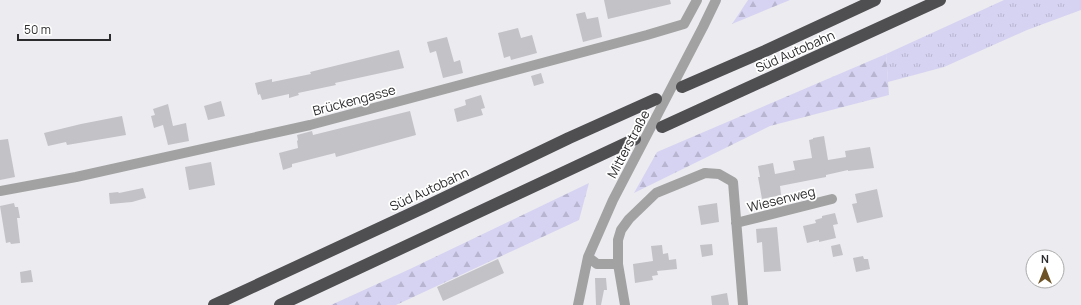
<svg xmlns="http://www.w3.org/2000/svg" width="1081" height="305" font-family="Manrope,sans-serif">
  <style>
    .grass { fill: url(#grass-tufts) }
    .forest { fill: url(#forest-firs) }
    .building { fill: #c3c3c7 }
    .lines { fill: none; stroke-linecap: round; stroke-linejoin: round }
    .minor { stroke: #a2a2a3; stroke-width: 10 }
    .highway { stroke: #4f4f52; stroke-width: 12 }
    .labels { text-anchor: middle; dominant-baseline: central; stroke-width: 3.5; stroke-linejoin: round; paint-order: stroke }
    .street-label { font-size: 13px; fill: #2b2b2d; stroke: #fff }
  </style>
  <defs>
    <pattern id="grass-tufts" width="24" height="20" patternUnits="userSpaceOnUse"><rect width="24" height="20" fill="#d6d3f2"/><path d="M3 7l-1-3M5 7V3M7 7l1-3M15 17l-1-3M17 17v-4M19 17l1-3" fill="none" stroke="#b8b5d0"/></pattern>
    <pattern id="forest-firs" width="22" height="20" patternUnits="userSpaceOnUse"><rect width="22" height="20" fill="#d6d3f2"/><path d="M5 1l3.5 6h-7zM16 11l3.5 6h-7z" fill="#b8b5d0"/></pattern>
  </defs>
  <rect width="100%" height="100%" fill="#ecebef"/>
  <path class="grass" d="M1004,0h77v10l-54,20 -83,37 -56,15 -2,-28z"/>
  <path class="forest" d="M748,0h42l-58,24z
    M886,54l3,41 -119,31 -136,67 23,-41z
    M589,183l-10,37 -183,85h-65l79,-36z"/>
  <path class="building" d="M604,0h66l1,4 -63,15z
    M585,12l2,7 11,-2 4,20 -19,5 -7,-28z
    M518,28l3,10 11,-3 5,18 -26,7 -1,-4 -6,2 -6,-25z
    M447,37l7,25 6,-2 3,13 -20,5 -7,-27 -6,2 -3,-11z
    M399,50l5,18 -69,15 1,2 -38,8 1,2 -10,3v-4l-27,6 -2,-6 -2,1 -3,-12 17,-4v3l39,-8 -1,-2z
    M541,73l3,10 -10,3 -3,-10z
    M481,95l4,13 -4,1 2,6 -26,7 -3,-13 12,-4 -1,-5z
    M221,101l4,15 -17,4 -4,-14z
    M168,104l5,22 13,-3 3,18 -21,4 -5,-20 -9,3 -3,-12 4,-1 -2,-6z
    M410,111l6,24 -80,22 -1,-4 -43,11v3l-9,3 -4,-17 19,-5 -1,-7 1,-1 -1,-5 15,-4 1,4z
    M122,116l4,19 -59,10 -1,-3 -18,4 -4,-13 37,-9z
    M824,136l4,24 18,-3 -1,-6 25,-4 4,21 -26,3v-1l-22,5v2l-46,9 1,9 -19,4 -4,-22h2l-2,-11 15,-3 2,11 20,-4 -2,-9 19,-3 -3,-18 4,-1v-1z
    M8,139l7,38 -15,3v-40z
    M211,162l4,23 -26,5 -4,-23z
    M143,188l3,10 -14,4 -22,2 -1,-11 9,-1 1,1z
    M877,189l6,28 -26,6 -5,-19 5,-1 -2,-9z
    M14,203l1,4h3l2,11h-3l3,25 -9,1 -1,-2 -4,1 -6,-37z
    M717,203l2,19 -18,3 -3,-19z
    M835,213l3,11 -5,1 3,13 -17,4v-2l-12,3 -4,-17 13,-3 -1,-3 7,-2v-2z
    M777,227l4,44 -17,1 -2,-30 -5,1 -1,-14z
    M712,244l1,11 -11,2 -2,-12z
    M840,244l3,11 -10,2 -2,-11z
    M662,245l1,9 5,-1 1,7 7,-1 1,10 -20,2 1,4 -6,1 1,4 -18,3 -2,-19 20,-3 -2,-15z
    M863,256l1,3h4l2,10 -14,3 -3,-14z
    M498,259l6,14 -61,28 -6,-14z
    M31,270l2,12 -12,1 -1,-11z
    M595,278h11l1,12h-3l-3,15h-5z
    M727,293l2,12h-17l-1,-9z"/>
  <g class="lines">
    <path class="minor" d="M0,191l76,-14 234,-52 337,-90 37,-11 13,-24
      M736,223l96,-24
      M588,257l9,7h21l7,41
      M618,264v-24l3,-10 8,-11 27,-26 49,-20 14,1 14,8 10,123
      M578,305l10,-48 25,-57 90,-173 13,-27"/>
    <path class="highway" d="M682,87l83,-36 110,-51
      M662,127l278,-127
      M214,305l211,-98 144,-69 87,-39
      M280,305l355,-166"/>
  </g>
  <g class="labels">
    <g class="street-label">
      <text transform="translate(795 51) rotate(-24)">Süd Autobahn</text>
      <text transform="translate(354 100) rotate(-15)">Brückengasse</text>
      <text transform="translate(628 144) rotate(-62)">Mitterstraße</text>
      <text transform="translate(429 189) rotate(-25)">Süd Autobahn</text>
      <text transform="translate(781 199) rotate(-14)">Wiesenweg</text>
    </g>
  </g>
  <g transform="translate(1045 269)"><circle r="19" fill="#ffffff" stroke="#aaaaab"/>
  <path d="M0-3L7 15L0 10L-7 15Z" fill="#6d5325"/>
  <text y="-6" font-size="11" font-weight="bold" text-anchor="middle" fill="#2b2b2d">N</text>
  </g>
  <path d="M18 34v6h92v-6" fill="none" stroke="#2b2b2d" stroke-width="2"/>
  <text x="24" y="34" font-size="12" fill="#2b2b2d" stroke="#ffffff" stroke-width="3" paint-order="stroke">50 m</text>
</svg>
